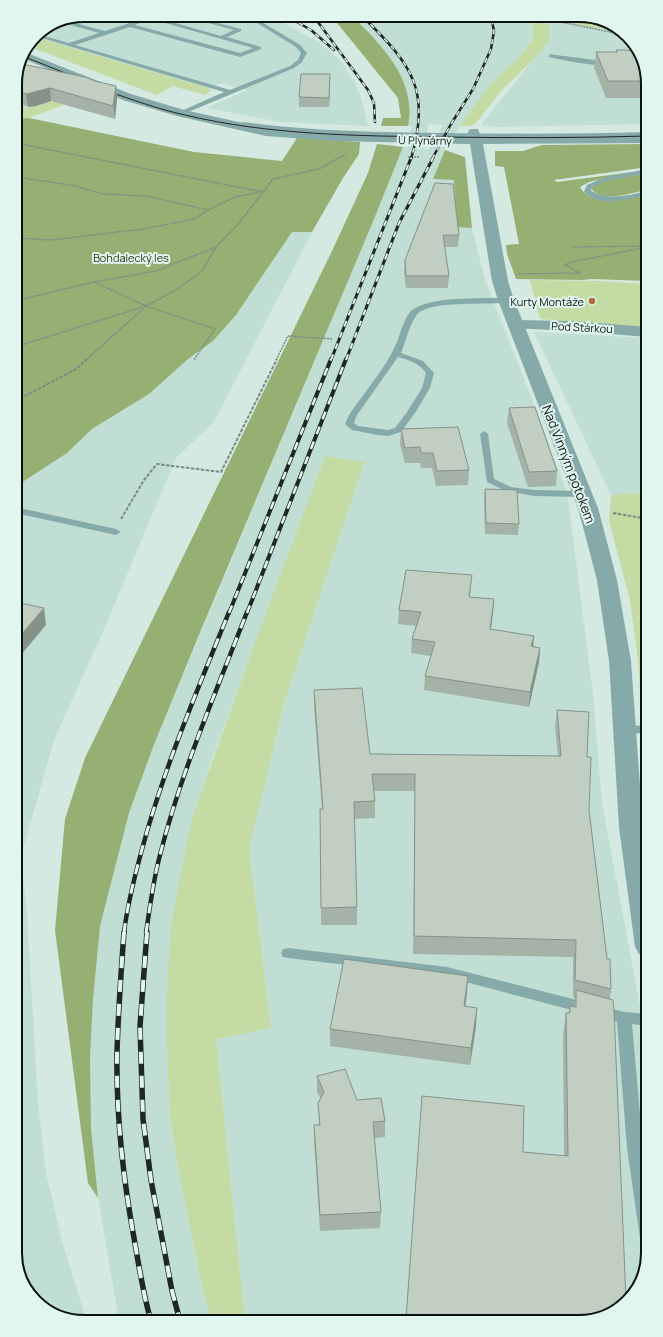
<svg xmlns="http://www.w3.org/2000/svg" width="663" height="1337" font-family="Manrope,sans-serif">
  <style>
    .built { fill: #c0ded4; fill-rule: evenodd }
    .green { fill: #c4dca4 }
    .forest { fill: #96af72 }
    .lines { fill: none; stroke-linecap: round; stroke-linejoin: round }
    .stream { fill: #5794a3; fill-rule: evenodd }
    .path-far1 { stroke: #7c8b86; stroke-width: 1.5; stroke-dasharray: 2 1; stroke-linecap: butt }
    .path { stroke: #7c8b86; stroke-width: 2; stroke-dasharray: 3.5 1.5; stroke-linecap: butt }
    .service { fill: #86aaa9; fill-rule: evenodd }
    .minor { fill: #86aaa9; fill-rule: evenodd }
    .tertiary { fill: #86aaa9; fill-rule: evenodd }
    .tram { stroke: #1f2725; stroke-width: 1 }
    .rail-far4-casing { stroke: #1f2725; stroke-width: 2.5 }
    .rail-far3-casing { stroke: #1f2725; stroke-width: 3 }
    .rail-far2-casing { stroke: #1f2725; stroke-width: 4 }
    .rail-far1-casing { stroke: #1f2725; stroke-width: 4.5 }
    .rail-casing { stroke: #1f2725; stroke-width: 5.5 }
    .rail-far4 { stroke: #e1f6ef; stroke-width: 1.5; stroke-dasharray: 5; stroke-linecap: butt }
    .rail-far3 { stroke: #e1f6ef; stroke-width: 2; stroke-dasharray: 6; stroke-linecap: butt }
    .rail-far2 { stroke: #e1f6ef; stroke-width: 2.5; stroke-dasharray: 8; stroke-linecap: butt }
    .rail-far1 { stroke: #e1f6ef; stroke-width: 3; stroke-dasharray: 10; stroke-linecap: butt }
    .rail { stroke: #e1f6ef; stroke-width: 4; stroke-dasharray: 12; stroke-linecap: butt }
    .wall { fill: #a5b2a7 }
    .shaded-wall { fill: #869188 }
    .building { fill: #c0cfc2; stroke: #869188 }
    .poi-dot { fill: #ae6e37; stroke: #e1f6ef; stroke-width: 1.5 }
    .labels { text-anchor: middle; dominant-baseline: central; stroke-width: 4; stroke-linejoin: round; paint-order: stroke }
    .far-street-label { font-size: 11px; fill: #0a110f; stroke: #e1f6ef }
    .far-park-label { font-size: 11px; fill: #263608; stroke: #e1f6ef }
    .far-poi-label { font-size: 11px; fill: #0a110f; stroke: #e1f6ef; text-anchor: end }
    .street-label { font-size: 13px; fill: #0a110f; stroke: #e1f6ef }
    .rim { fill: none; stroke: #0a110f; stroke-width: 2 }
  </style>
  <rect width="100%" height="100%" fill="#d4e9e1"/>
  <path class="built" d="M532,16l1,22 -15,20 -30,29 -28,39 -15,24 -12,29 21,1 2,47 16,1 13,52 40,101 42,111 26,201 9,110 46,246v204l-12,39 -31,25 -360,3 -29,-282 55,-10 -22,-179 36,-149 40,-244 -110,295 -22,64 -13,59 -13,116v57l3,69 10,63 25,119 7,23h-93l-21,-123 -7,-70 -1,-71 3,-58 7,-73 29,-113 24,-66 219,-523 31,-77h5l4,-20 -4,-1v-25l-6,-22 -9,-17 -11,-15 -29,-30zM429,124l14,1 -15,25 -5,-2z
    M549,17l29,8 46,8 19,25 5,26v40l-154,3 -13,-2 68,-85z
    M274,18l46,25 20,17 14,21 7,16 7,29 -88,-4 -73,-14 40,-18 -26,-7 -13,5 -173,-51 23,-17z
    M292,232h20l-98,190 -38,36 -74,176 -48,106 -33,117 6,55 11,191 8,70 17,72 24,77h-7l-35,-12 -25,-31 -5,-26v-766l52,-34 25,-24 57,-35 39,-35 25,-18 23,-26z
    M534,332l114,6v155l-37,2z"/>
  <path class="green" d="M584,15l37,14 3,4 -46,-8 -29,-8v23l-9,13 -39,38 -25,32 -6,3h-10l28,-39 30,-29 15,-19 -1,-23z
    M35,37l173,51 3,2 -6,5 -32,-9 -16,9 -127,-48z
    M53,101l11,4 -35,13 -14,1v-7l10,3 -10,-4v-8l12,5z
    M530,280l69,1 49,3v44l-108,-9z
    M325,456l39,6 -79,238 -36,149 22,179 -55,11 29,281 -33,1 -7,-23 -25,-119 -10,-63 -3,-69v-57l4,-62 9,-54 13,-59 63,-175z
    M648,493v220l-7,-2 -3,-51 -8,-60 -21,-79 2,-26z"/>
  <path class="forest" d="M353,17c30,29 64,64 55,109h-27l2,-8h18l-3,-20 -65,-80z
    M29,118l165,34 88,9 15,-23 63,4 -1,12 -16,24 -31,54h-20l-56,83 -23,26 -25,18 -39,35 -57,35 -25,24 -52,34v-368z
    M377,144l26,3 -31,77 -173,411 -46,112 -24,66 -29,113 -7,73 -3,58 1,71 7,70 -10,-15 -33,-253 10,-111 20,-61 247,-507 36,-78z
    M648,144v23l-94,13 3,2 76,-10 -44,10 -9,5c12,22 48,10 68,7v87l-56,-2 -9,1 -67,-1 -9,-25 -1,-9 13,-1 -15,-77 -9,-1v-15h28l19,-6z
    M445,150l20,7 7,71 -16,-1 -2,-47 -21,-1z
    M648,173v16c-15,4 -47,15 -57,-1 13,-10 41,-12 57,-15z"/>
  <g class="lines">
    <path class="stream" d="M573,15h7l26,8 -3,1z"/>
    <path class="path-far1" d="M572,15l-11,7 64,13
      M15,143l248,49
      M408,157h11
      M15,177l56,8 33,9 42,2 62,14 -14,9 -51,10 -92,11 -36,-2
      M208,210l27,-13 25,-5
      M641,210l7,2
      M572,247l71,-1
      M519,274l62,-1 -16,-8 6,-3 77,-15
      M94,282l52,24 69,23 -21,31
      M15,301l79,-19 62,-11 60,-24 24,-25 33,-43 46,-10 27,-15
      M15,347l131,-41 33,-18 23,-17 14,-24
      M15,356l1,4
      M86,360l58,-52
      M276,360l12,-24 45,3"/>
    <path class="path" d="M15,359l6,39
      M15,399l6,-1 55,-29 11,-10
      M613,513l35,6
      M121,519l23,-39 13,-16 64,8 56,-113"/>
    <path class="service" d="M249,18h6l45,27 7,8 -5,9 -8,6 -113,47 -3,-2 1,-1 45,-20 -189,-56 2,-2 32,9 30,-10 -43,-12 8,-1 41,11 37,-12h8l-15,6 105,28 13,-5 -102,-29h10l60,17 13,-6 -40,-11h8l39,10v2l-14,6 34,10v2l-21,8 -110,-30 -55,18 155,45 60,-24 8,-6 3,-7 -5,-6z
      M551,54c9,2 58,7 62,9 -9,6 -52,-3 -64,-6v-2z
      M243,122c66,9 133,10 199,11 69,1 137,1 206,-1v4c-84,2 -168,2 -253,0 -48,-1 -107,0 -154,-11v-2z
      M648,169v4l-38,7 -18,7 -1,4c18,10 38,4 57,0v4c-20,4 -48,13 -64,-3l3,-7 19,-8z
      M506,298h3v4c-19,4 -83,-3 -93,14 -7,10 -10,25 -15,37l22,8 11,12 -4,15 -15,25 -14,19 -13,4 -10,-1 -26,-5 -7,-6 4,-9c16,-24 37,-47 48,-73 3,-8 8,-26 14,-31 16,-15 73,-13 95,-13zM398,357c11,3 21,6 28,16l-4,15 -15,24 -12,16 -7,2 -30,-4 -4,-3 3,-8z
      M484,431l4,3 6,45 17,8 23,3 49,1 5,3 -5,3 -49,-1 -28,-5 -19,-9 -7,-48z
      M15,507l101,22 5,3 -5,3 -101,-22z
      M624,725l24,1v8l-28,-2 -2,-3 2,-3z
      M288,948l159,19 177,45 24,2v12l-16,-2 11,124 5,36v61l-6,-2 -2,-5 -13,-90 -10,-126 -170,-45 -159,-19 -5,-1 -2,-4 2,-4z"/>
    <path class="minor" d="M516,320l57,1 75,6v10l-75,-6 -63,-3 -2,-3 2,-3z"/>
    <path class="tertiary" d="M27,53l104,41 53,16 82,18 70,5 132,4v-5l2,-3h8l3,8 167,-2v8l-165,1 25,137 6,19 84,208 19,72 14,81 12,166 5,31v99l-9,-3 -4,-7 -16,-120 -10,-166 -12,-81 -19,-72 -80,-208 -6,-19 -22,-137 -134,-3 -70,-5 -89,-20 -54,-16 -99,-41z"/>
    <path class="tram" d="M25,57l50,20
      M107,91c26,9 51,18 78,24 84,20 172,21 258,22 68,1 137,1 205,-1"/>
    <g class="rail-far4-casing">
      <path id="rail-far4" d="M363,17c49,48 68,72 48,142
        M290,18l21,12 23,20
        M315,18l53,72 6,13 1,19
        M432,159l19,-35 22,-35 18,-40 3,-18 -3,-15"/>
    </g>
    <g class="rail-far3-casing">
      <path id="rail-far3" d="M331,360l80,-202
        M346,360l53,-137 34,-65"/>
    </g>
    <g class="rail-far2-casing">
      <path id="rail-far2" d="M229,613l102,-254
        M247,613l99,-254"/>
    </g>
    <g class="rail-far1-casing">
      <path id="rail-far1" d="M124,933c3,-27 10,-54 17,-80 22,-83 56,-162 88,-241
        M146,933c4,-26 7,-52 14,-78 21,-83 56,-163 87,-243"/>
    </g>
    <g class="rail-casing">
      <path id="rail" d="M124,932c-3,41 -6,81 -7,121 -1,62 6,124 17,185 5,28 9,56 17,83
        M147,932l-7,94 3,93 8,61 21,111 8,30"/>
    </g>
    <use href="#rail-far4" class="rail-far4"/>
    <use href="#rail-far3" class="rail-far3"/>
    <use href="#rail-far2" class="rail-far2"/>
    <use href="#rail-far1" class="rail-far1"/>
    <use href="#rail" class="rail"/>
  </g>
  <path class="wall" d="M616,50l31,28 1,6v14h-42l-12,-30 2,-16h20z
    M643,59l4,18 -5,-11z
    M15,80l80,1 21,5 1,13 -2,20 -64,-18 -15,5 -8,1 -13,-5z
    M330,83l-1,24h-30v-10z
    M453,184l6,51 -1,12h-13l4,29 -1,12h-42l-2,-16 1,-12z
    M509,408l48,63 -1,15 -28,1 -21,-64z
    M401,429l68,41 -1,15 -32,1 -4,-18h-11l-1,-5h-15l-5,-19z
    M485,489l34,35 -1,11 -33,-1 -1,-34z
    M472,575l-2,22 24,2 -3,30 42,18 7,1 -1,14 -10,45 -105,-17 1,-14 6,-20 -20,-3 1,-14 4,-13 -18,-2 1,-14z
    M314,690l56,64 188,2 -3,-29 2,-17 30,47 2,53 22,179 -1,10 16,301 -103,-148 41,4 -1,-121 3,-22h3l1,-7h4l1,-8 -2,-1v-40l-160,-3 2,-163h-41l1,10v17l-21,1 3,88v18h-36l-1,-116h2l-8,-102z
    M468,976l-3,31 11,19 -6,39 -140,-19v-17z
    M317,1076l40,24 28,21v16l-11,1 7,74 -1,16 -60,3 -6,-90v-16h5l-1,-22 3,-4 -4,-7z"/>
  <path class="shaded-wall" d="M330,74v9l-1,24v-9z
    M116,86l1,13 -2,20 -2,-13z
    M50,88l1,13 -15,5 -8,1 -2,-13z
    M494,599l-1,14 -4,30 1,-14z
    M44,608l2,17 -31,37v-20z
    M534,636l-1,14 -2,-4z
    M540,648l-1,14 -10,45 1,-15z
    M468,976l-1,17 -4,31 1,-18z
    M477,1008l-1,18 -6,39 1,-17z"/>
  <path class="building" d="M616,50h7l14,1 9,26 1,1 1,3h-40l-12,-29h21z
    M22,64l63,13 10,4 21,5 -3,20 -63,-18 -24,6 -11,-5v-9z
    M301,74h29l-1,24 -30,-1z
    M435,183l18,1 6,51h-16l6,41h-43l-1,-16z
    M535,407l22,64 -28,1 -20,-64z
    M458,427l11,43 -32,1 -4,-18h-12l-1,-6 -15,1 -4,-19z
    M485,489l32,1 2,34 -33,-1z
    M406,570l66,5 -3,22 25,2 -4,30 44,7 -3,10 9,2 -10,44 -105,-16 10,-34 -23,-3 9,-27 -22,-2z
    M15,602l29,6 -29,34z
    M362,688l8,66 191,2 -4,-46 32,2 -2,45h4l-2,53 18,149h3l1,30 -36,-9 1,-40 -162,-4 1,-162h-43l3,27 -21,1 3,105 -36,1 -1,-99h3l-9,-119z
    M344,959l124,17 -4,30 13,2 -6,40 -141,-19z
    M576,990l37,10 1,10 12,290 -21,17 -199,2 16,-223 102,10 -1,46 45,4 -2,-143h4v-7l6,1z
    M345,1069l12,31 24,-2 4,23 -12,1 8,90 -61,3 -6,-90h6l-2,-22 6,-11 -7,-16z"/>
  <circle class="poi-dot" cx="592" cy="301" r="4"/>
  <g class="labels">
    <g class="far-street-label">
      <text transform="translate(425 140) rotate(1)">U Plynárny</text>
      <text transform="translate(582 327) rotate(3)">Pod Stárkou</text>
    </g>
    <g class="far-park-label">
      <text x="131" y="257">Bohdalecký les</text>
    </g>
    <g class="far-poi-label">
      <text x="584" y="301">Kurty Montáže</text>
    </g>
    <g class="street-label">
      <text transform="translate(569 464) rotate(69)">Nad Vinným potokem</text>
    </g>
  </g>
  <path d="M0 0H663V1337H0ZM84 22H579A62 62 0 0 1 641 84V1253A62 62 0 0 1 579 1315H84A62 62 0 0 1 22 1253V84A62 62 0 0 1 84 22Z" fill="#e1f6ef" fill-rule="evenodd"/>
  <path class="rim" d="M84 22H579A62 62 0 0 1 641 84V1253A62 62 0 0 1 579 1315H84A62 62 0 0 1 22 1253V84A62 62 0 0 1 84 22Z"/>
</svg>
